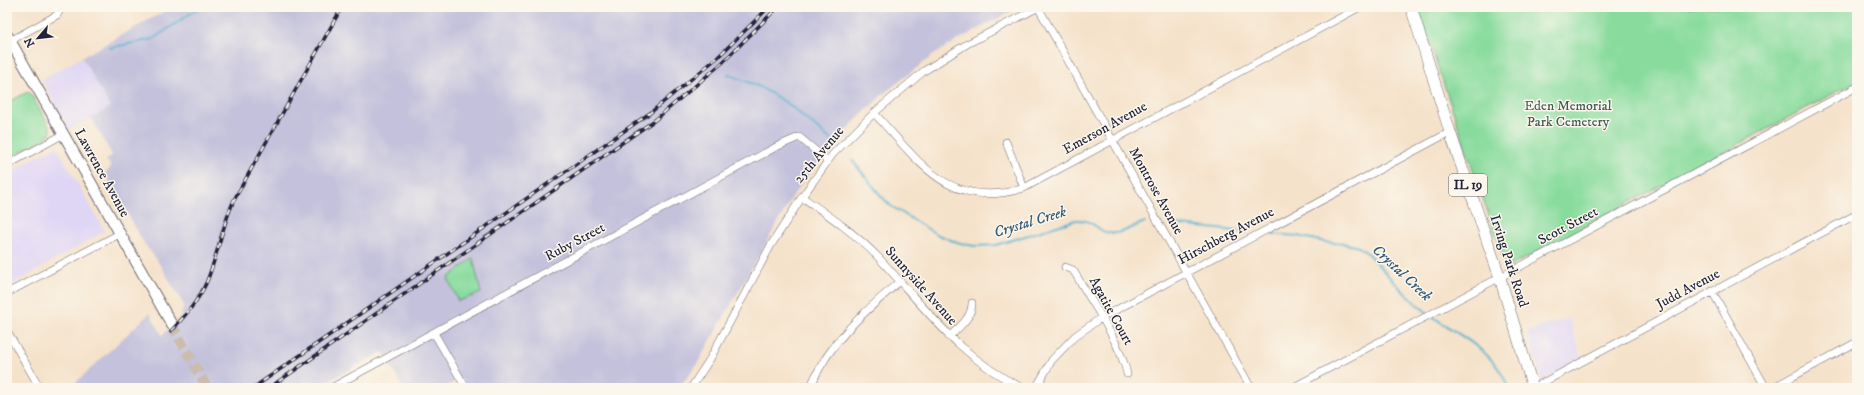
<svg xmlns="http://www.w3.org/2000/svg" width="1864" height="395" font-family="'IM FELL DW Pica',serif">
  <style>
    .built { fill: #dfd5f5 }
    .industrial { fill: #c3c1db }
    .green { fill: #88db9d; stroke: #557e6c }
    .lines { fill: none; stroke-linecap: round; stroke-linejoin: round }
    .stream { stroke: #51b1d0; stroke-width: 2 }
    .secondary-tunnel { stroke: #cbbcad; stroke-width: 10; stroke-dasharray: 10 5; stroke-linecap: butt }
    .minor-casing { stroke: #6c656d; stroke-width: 8 }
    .secondary-casing { stroke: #6c656d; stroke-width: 12 }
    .primary-casing { stroke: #6c656d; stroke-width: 12 }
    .minor { stroke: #fff; stroke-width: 7 }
    .secondary { stroke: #fff; stroke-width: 10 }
    .primary { stroke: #fff; stroke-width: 11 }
    .rail-casing { stroke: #22223b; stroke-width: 3.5 }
    .rail { stroke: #fbf7ec; stroke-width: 2; stroke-dasharray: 6; stroke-linecap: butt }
    .labels { text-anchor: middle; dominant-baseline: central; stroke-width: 3; stroke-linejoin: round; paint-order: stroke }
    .shield { fill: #fbf7ec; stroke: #636270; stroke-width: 1 }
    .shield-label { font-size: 13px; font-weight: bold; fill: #22223b }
    .park-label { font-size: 14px; fill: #415a58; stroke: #fbf7ec }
    .street-label { font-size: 14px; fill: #22223b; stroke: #fbf7ec }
    .water-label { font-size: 15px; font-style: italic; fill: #355b77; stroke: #fbf7ec }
  </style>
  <rect width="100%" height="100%" fill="#fbf7ec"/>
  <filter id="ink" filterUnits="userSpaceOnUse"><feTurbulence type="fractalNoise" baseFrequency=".025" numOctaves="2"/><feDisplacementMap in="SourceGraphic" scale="8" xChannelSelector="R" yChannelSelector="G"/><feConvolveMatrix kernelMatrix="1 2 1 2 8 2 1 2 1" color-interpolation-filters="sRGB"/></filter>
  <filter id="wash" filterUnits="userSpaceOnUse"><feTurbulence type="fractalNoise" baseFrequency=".012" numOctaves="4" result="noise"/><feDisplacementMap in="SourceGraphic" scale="16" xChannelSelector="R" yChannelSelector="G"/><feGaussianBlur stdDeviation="0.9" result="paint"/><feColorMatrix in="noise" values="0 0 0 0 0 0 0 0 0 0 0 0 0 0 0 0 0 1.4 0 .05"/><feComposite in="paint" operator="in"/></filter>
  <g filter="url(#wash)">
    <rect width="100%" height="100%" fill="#f5e2ca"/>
    <path class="built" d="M82,57l28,50 -41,23 -27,-50z
      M56,146l49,85 -98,56v-113z
      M1569,318l13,42 -40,21 -15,-49z"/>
    <path class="industrial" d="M172,7h847l-63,34 -24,15 -49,38 -35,34 -32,35 -22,31 -97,170 -18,24h-212l-6,-10 -17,10h-41l-20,-36 -68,36h-96l-2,-3 -5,3h-142l80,-75 12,22 18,-17 4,-13 -25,-42 -15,-20 -39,-70 5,-4v-4l-4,-5 6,-5 -21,-37 19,-11 -28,-50z"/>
    <path class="green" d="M1417,7h440v74l-350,187z
      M29,91l21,36 1,5 -5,6 -37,20 -2,-4v-51z
      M473,258l8,35 -23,8 -10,-23z"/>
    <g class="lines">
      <path class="stream" d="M109,48l44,-9 47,-32
        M728,74l32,13 27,16 44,37
        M852,160l29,36 10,10 45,28 20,8 18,4 22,-1 80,-25c19,-1 20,11 33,13 12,2 25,-7 36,-11
        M1171,224l75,8
        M1273,234l25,2 27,6 21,2 13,3 8,6c17,17 33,37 51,52 31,28 77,41 90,83"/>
    </g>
  </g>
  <g filter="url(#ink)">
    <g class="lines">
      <path class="secondary-tunnel" d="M172,325l35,63"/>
      <g class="minor-casing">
        <path id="minor" d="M1038,7l213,381
          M10,41l47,-26 3,-5v-3
          M874,113c46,49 74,98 150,75l336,-181
          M1006,142l18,46
          M7,165l57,-31
          M802,197c26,18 53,36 76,60 45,48 83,103 145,131
          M1065,267l8,3 3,5c16,27 45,69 51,99
          M1712,291l54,97
          M7,293l112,-59
          M7,331l33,57
          M434,333l32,55
          M949,337c10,-10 23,-19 23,-34
          M331,388l445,-241 23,-10 29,24
          M691,388l19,-29 61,-114 31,-48 31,-43 41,-41 50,-42 43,-27 72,-37
          M810,388c18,-45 53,-75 89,-106
          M1036,388l16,-28 23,-24 26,-18 349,-186
          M1292,388l565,-301
          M1533,388l324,-174
          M1772,388l85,-46"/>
      </g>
      <g class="secondary-casing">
        <path id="secondary" d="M7,35l165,290"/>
      </g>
      <g class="primary-casing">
        <path id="primary" d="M1411,7l39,125 50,146 33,110"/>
      </g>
      <use href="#minor" class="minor"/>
      <use href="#secondary" class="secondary"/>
      <use href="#primary" class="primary"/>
      <g class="rail-casing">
        <path id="rail" d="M171,331c14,-15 28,-31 36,-50 11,-27 15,-56 28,-83l107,-191
          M253,388l397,-275 67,-55 52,-51
          M269,388l386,-268 67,-57 56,-56"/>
      </g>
      <use href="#rail" class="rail"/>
    </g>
  </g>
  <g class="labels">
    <rect class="shield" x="1449" y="174" width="38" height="22" rx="3"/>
    <g class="shield-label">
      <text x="1468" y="185">IL 19</text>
    </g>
    <g class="park-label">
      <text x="1568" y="106">Eden Memorial<tspan x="1568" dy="16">Park Cemetery</tspan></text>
    </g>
    <g class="street-label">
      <text transform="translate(1105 128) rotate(-29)">Emerson Avenue</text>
      <text transform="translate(819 155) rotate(-50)">25th Avenue</text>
      <text transform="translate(102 173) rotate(61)">Lawrence Avenue</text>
      <text transform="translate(1156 191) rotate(61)">Montrose Avenue</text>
      <text transform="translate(1568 226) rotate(-28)">Scott Street</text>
      <text transform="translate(1226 236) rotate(-28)">Hirschberg Avenue</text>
      <text transform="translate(575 242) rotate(-28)">Ruby Street</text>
      <text transform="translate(1509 261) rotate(72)">Irving Park Road</text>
      <text transform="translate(921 286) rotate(48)">Sunnyside Avenue</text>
      <text transform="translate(1688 289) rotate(-28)">Judd Avenue</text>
      <text transform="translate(1111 311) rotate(61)">Agatite Court</text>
    </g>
    <g class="water-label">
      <text transform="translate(1030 222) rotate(-17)">Crystal Creek</text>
      <text transform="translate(1402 273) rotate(43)">Crystal Creek</text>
    </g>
  </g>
  <rect width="1864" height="395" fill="none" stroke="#fbf7ec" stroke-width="24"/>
  <g transform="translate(38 38) rotate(242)" stroke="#fbf7ec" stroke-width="3" paint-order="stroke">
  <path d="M0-3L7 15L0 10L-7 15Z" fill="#22223b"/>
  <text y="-6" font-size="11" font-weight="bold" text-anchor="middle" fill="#22223b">N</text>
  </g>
</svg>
